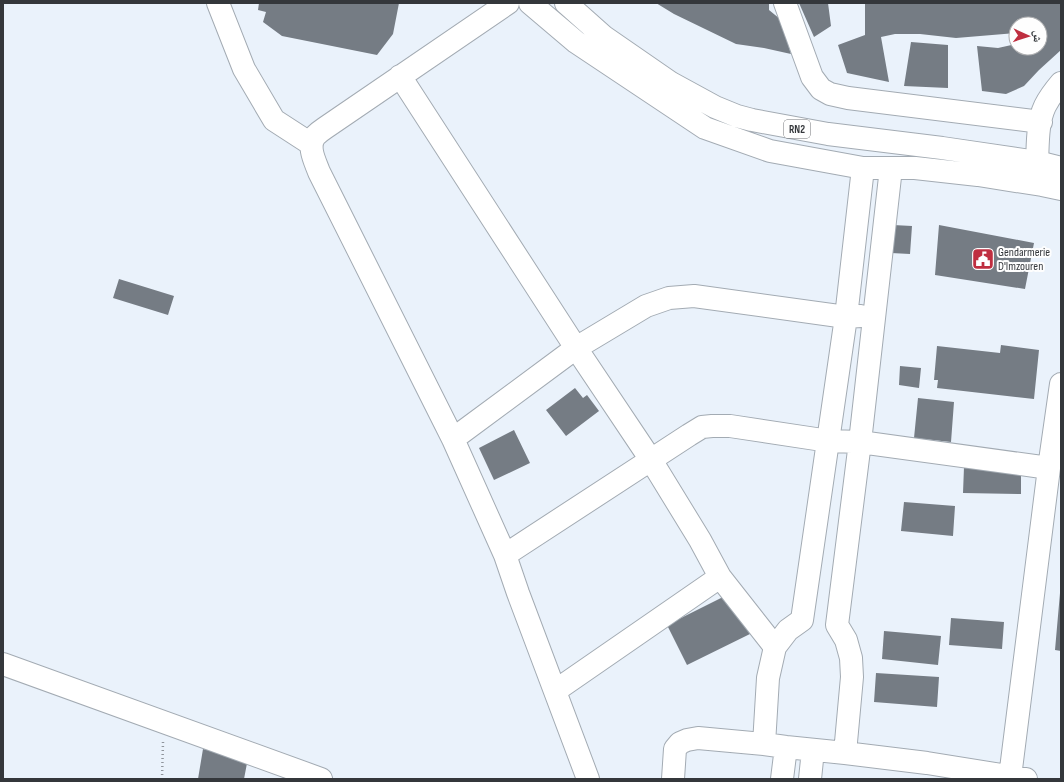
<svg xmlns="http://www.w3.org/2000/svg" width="1064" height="782" font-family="'Sofia Sans Condensed','Noto Naskh Arabic',sans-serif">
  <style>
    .building { fill: #757c84 }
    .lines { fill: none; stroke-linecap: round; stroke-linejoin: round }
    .minor-casing { stroke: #a3abb3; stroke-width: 24 }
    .highway-casing { stroke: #a3abb3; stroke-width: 24 }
    .path { stroke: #8f949b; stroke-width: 2.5; stroke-dasharray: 1 3; stroke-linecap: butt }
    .minor { stroke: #fff; stroke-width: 22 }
    .highway { stroke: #fff; stroke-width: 22 }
    .labels { text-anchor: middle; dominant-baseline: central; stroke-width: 4; stroke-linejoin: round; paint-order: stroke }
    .shield { fill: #fefefe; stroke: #717376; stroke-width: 1 }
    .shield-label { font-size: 11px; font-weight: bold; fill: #34373b }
    .poi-label { font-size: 12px; fill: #34373b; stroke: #fefefe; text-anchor: start }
  </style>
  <rect width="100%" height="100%" fill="#eaf2fb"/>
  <path class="building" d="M259,3h140l-6,31 -16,21 -95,-19 -19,-14 3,-10 -8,-2z
    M656,3h113v7l11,9 11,35 -27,-6 -28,-4 -62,-30z
    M799,3h29l3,23 -17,11z
    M865,3l60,1 52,-1 24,1 7,-1h53v47l-22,20 -15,16 -18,8 -24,-3 -5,-45 21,2 18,-4v4h24v-24h-24v9l-60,5 -36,-4h-25l-14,3 8,45 -42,-9 -9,-28 27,-10z
    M911,42l37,3v43l-44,-2z
    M893,225l19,1 -2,28 -19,-1z
    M939,225l95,18 -9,46 -90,-14z
    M119,279l55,17 -6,19 -55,-17z
    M1001,345l38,5 -5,49 -97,-11 1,-8h-4l3,-34 63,7z
    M900,366l21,2 -2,20 -20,-3z
    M575,388l8,10 4,-3 12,16 -33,25 -20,-26z
    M918,398l36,4 -3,40 -37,-4z
    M514,430l16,33 -36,17 -15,-32z
    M964,467l57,2v25l-58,-1z
    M904,502l51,4 -2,30 -52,-5z
    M731,593l21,40 -65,32 -20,-40z
    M1060,593h1v58l-6,-1z
    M951,618l53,4 -2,27 -53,-4z
    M884,631l57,5 -3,29 -56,-6z
    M876,673l63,4 -2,30 -63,-5z
    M203,749l45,9 -4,21h-46z"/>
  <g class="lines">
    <g class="minor-casing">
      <path id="minor" d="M218,3l26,66 30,51 37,24
        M508,3l-183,125c-3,2 -7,5 -10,8 -8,11 0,25 4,36l134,267 52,116 13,38 70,186
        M785,3l27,74 9,12 9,5 18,4 193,24
        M400,76l176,272 75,112 49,80 20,37 55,70
        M1037,162c1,-18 0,-39 8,-56 4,-8 10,-16 16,-23
        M453,439l123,-91 70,-42 23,-8 25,-2 152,21 15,-1
        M505,555l184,-120 13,-8 10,-1h18l99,15 31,1 189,26
        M3,664l318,115
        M555,691l165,-114
        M764,744l4,-66 7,-31 13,-17 14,-10 44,-303 17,-149
        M845,753l7,-76 -1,-19 -5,-18 -9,-15 23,-183 31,-274
        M1010,777l39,-309 12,-84
        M673,779l2,-30 5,-6 7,-3 11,-2 66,6 22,3 59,6 82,10 99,16
        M782,779l4,-32
        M810,779l3,-29"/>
    </g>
    <g class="highway-casing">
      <path id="highway" d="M530,3l46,39 129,86 65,23 93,17h52l63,7 64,10 19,4
        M566,3l37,33 68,47 44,24 22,9 15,4 76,14 114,14 95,14 24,6"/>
    </g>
    <path class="path" d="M162,779l1,-37"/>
    <use href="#minor" class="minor"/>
    <use href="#highway" class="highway"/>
  </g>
  <defs>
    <g id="civic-square" transform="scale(1.15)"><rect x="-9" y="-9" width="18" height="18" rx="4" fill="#bf2e40" stroke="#fefefe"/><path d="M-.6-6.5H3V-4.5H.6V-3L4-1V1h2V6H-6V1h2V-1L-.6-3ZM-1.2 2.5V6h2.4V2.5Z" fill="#fff"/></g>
  </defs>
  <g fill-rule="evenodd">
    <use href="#civic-square" x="983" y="259"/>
  </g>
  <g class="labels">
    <rect class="shield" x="784" y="120" width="26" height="18" rx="3"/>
    <g class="shield-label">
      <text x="797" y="129">RN2</text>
    </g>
    <g class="poi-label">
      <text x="998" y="252">Gendarmerie<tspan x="998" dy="14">D'Imzouren</tspan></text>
    </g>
  </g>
  <rect width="1064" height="782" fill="none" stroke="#34373b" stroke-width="8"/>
  <g transform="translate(1028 36) rotate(93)"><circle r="19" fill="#fefefe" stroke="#adaeb0"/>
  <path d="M0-3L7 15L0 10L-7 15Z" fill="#bf2e40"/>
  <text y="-6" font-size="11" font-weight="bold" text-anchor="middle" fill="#34373b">ش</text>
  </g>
</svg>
